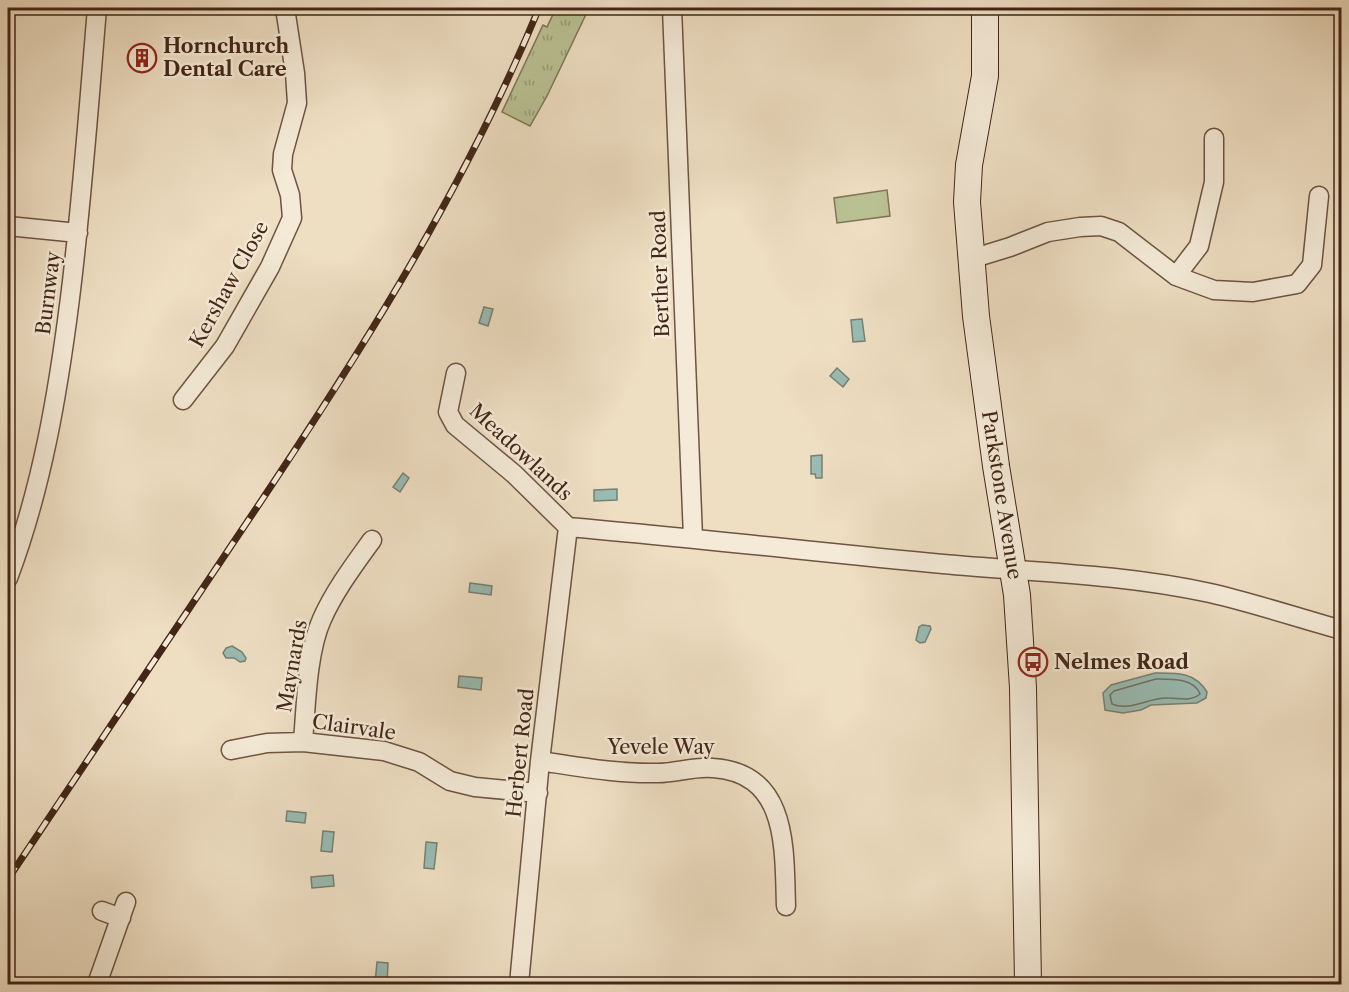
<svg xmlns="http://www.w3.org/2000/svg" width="1349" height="992" font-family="'Libre Caslon Text',serif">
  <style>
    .grass { fill: url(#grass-tufts); stroke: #7e7455; stroke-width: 1.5 }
    .pitch { fill: #b9c193; stroke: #7e7455; stroke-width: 1.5 }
    .water { fill: #99bcb3; stroke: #778075; stroke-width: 1.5 }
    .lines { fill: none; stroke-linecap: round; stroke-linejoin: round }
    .shore { stroke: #6e7165; stroke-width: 1.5 }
    .street-casing { stroke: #6e5442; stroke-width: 21 }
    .secondary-casing { stroke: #432617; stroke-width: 28 }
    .street { stroke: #f4ead7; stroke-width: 18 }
    .secondary { stroke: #f4ead7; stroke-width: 26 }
    .rail-casing { stroke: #432617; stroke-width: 7 }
    .rail { stroke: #f4ead7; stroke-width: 4.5; stroke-dasharray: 14; stroke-linecap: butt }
    .labels { text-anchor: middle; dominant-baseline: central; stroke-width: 5; stroke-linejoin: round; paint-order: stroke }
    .poi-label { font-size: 20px; font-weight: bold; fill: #432617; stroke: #f4ead7; text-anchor: start }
    .street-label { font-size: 20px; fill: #432617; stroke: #f4ead7 }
  </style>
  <defs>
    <pattern id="grass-tufts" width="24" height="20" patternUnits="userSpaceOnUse" patternTransform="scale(1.5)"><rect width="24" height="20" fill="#b9c193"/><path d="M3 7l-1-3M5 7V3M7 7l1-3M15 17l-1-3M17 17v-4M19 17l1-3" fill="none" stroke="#989d77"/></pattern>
  </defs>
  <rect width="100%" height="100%" fill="#eedec2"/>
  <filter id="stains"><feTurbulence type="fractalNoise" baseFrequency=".00333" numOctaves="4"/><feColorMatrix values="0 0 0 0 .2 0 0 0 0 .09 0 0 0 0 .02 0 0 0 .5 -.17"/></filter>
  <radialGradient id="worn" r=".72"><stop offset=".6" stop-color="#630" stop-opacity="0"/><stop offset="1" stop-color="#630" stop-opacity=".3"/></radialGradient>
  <path class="grass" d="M556,8h33l-42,88 -17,30 -28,-14 41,-87 4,2z"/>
  <path class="pitch" d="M887,190l3,26 -53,7 -3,-25z"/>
  <path class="water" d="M484,307l9,2 -5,17 -9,-3z
    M862,319l3,22 -12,1 -2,-22z
    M837,368l12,11 -6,8 -13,-11z
    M822,455v23h-6l-1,-4h-4v-18z
    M403,473l6,5 -9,14 -7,-5z
    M617,489v11l-23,1v-11z
    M470,583l22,3 -1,9 -22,-3z
    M922,625l8,1 1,3 -6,13 -5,1 -4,-3 3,-13z
    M232,646l10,6 4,6 -1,3 -5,1 -6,-4h-8l-3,-5 3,-5z
    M1155,673c22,0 40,-1 52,19l-1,6 -9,5 -46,2 -10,5 -18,3 -18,-3 -2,-17 8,-8z
    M459,676l23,2 -1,12 -23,-3z
    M287,811l19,2 -1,10 -19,-2z
    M323,831l11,1 -2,20 -11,-1z
    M426,842l11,1 -3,26 -10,-1z
    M333,875l1,11 -22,2 -1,-11z
    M377,962l11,1 -1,21h-12z"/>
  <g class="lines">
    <path class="shore" d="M1156,679c15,0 38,-1 44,15 -9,8 -21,4 -32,4 -19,-1 -38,14 -56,6l-2,-9 4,-4z"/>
    <g class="street-casing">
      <path id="street" d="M672,8l21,530
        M8,226l70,7
        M971,259l39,-12 38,-15 32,-5 21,-1 18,6 57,44 38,14 39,2 44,-8 15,-19 7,-69
        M1176,276l23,-30 15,-64v-44
        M456,373l-8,39 7,13 59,49 54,53
        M183,400l42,-54 45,-79 22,-49 -2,-23 -8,-25 1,-16 14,-51 -2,-30 -10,-65
        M568,527c125,11 250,25 375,37 89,8 180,10 267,29 44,10 88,25 132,37
        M8,578c34,-90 50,-185 62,-280 12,-96 19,-194 27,-290
        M303,742c3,-36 4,-90 19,-123 13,-29 32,-54 50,-79
        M231,750l36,-7 36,-1 81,9 35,11 31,19 25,6 63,6
        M540,761c40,6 78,13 118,12 18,0 37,-7 55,-5 76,5 71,81 73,138
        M102,911l19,7
        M97,984l29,-82
        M519,984l21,-223 28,-234"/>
    </g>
    <g class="secondary-casing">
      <path id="secondary" d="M985,8v68l-16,89 -2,37 9,114 20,150 21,129 6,93 5,296"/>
    </g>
    <use href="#street" class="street"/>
    <use href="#secondary" class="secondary"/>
    <g class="rail-casing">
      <path id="rail" d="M8,879c74,-111 149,-222 223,-333 116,-172 229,-346 308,-538"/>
    </g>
    <use href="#rail" class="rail"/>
  </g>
  <defs>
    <g id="building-ring" transform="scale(1.5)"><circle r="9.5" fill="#f4ead7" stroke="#8f2418" stroke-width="1.5"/><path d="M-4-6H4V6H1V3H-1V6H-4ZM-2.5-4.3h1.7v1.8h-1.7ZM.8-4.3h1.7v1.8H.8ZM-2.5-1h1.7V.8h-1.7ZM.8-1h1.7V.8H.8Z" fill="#8f2418"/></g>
    <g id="bus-ring" transform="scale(1.5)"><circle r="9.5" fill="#f4ead7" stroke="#8f2418" stroke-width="1.5"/><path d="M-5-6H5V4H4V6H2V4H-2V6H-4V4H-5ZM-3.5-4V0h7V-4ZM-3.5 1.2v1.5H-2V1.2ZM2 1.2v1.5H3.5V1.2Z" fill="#8f2418"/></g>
  </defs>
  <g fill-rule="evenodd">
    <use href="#building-ring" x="142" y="58"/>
    <use href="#bus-ring" x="1033" y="662"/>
  </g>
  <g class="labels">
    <g class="poi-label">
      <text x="163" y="46">Hornchurch<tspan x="163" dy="23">Dental Care</tspan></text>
      <text x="1054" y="662">Nelmes Road</text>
    </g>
    <g class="street-label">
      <text transform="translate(660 274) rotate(-92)">Berther Road</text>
      <text transform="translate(229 284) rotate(-61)">Kershaw Close</text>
      <text transform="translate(48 293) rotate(-83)">Burnway</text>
      <text transform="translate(521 452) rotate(43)">Meadowlands</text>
      <text transform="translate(1002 495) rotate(81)">Parkstone Avenue</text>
      <text transform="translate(292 666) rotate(-80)">Maynards</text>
      <text transform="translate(354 727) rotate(8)">Clairvale</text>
      <text x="661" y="747">Yevele Way</text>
      <text transform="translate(520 753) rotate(-84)">Herbert Road</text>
    </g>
  </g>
  <rect width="1349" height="992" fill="none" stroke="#eedec2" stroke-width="30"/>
  <rect x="9" y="9" width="1331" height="974" fill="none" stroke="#432617" stroke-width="3"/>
  <rect x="15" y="15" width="1319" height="962" fill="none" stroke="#432617" stroke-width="1.5"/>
  <rect width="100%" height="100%" filter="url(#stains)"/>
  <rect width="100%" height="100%" fill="url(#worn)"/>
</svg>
